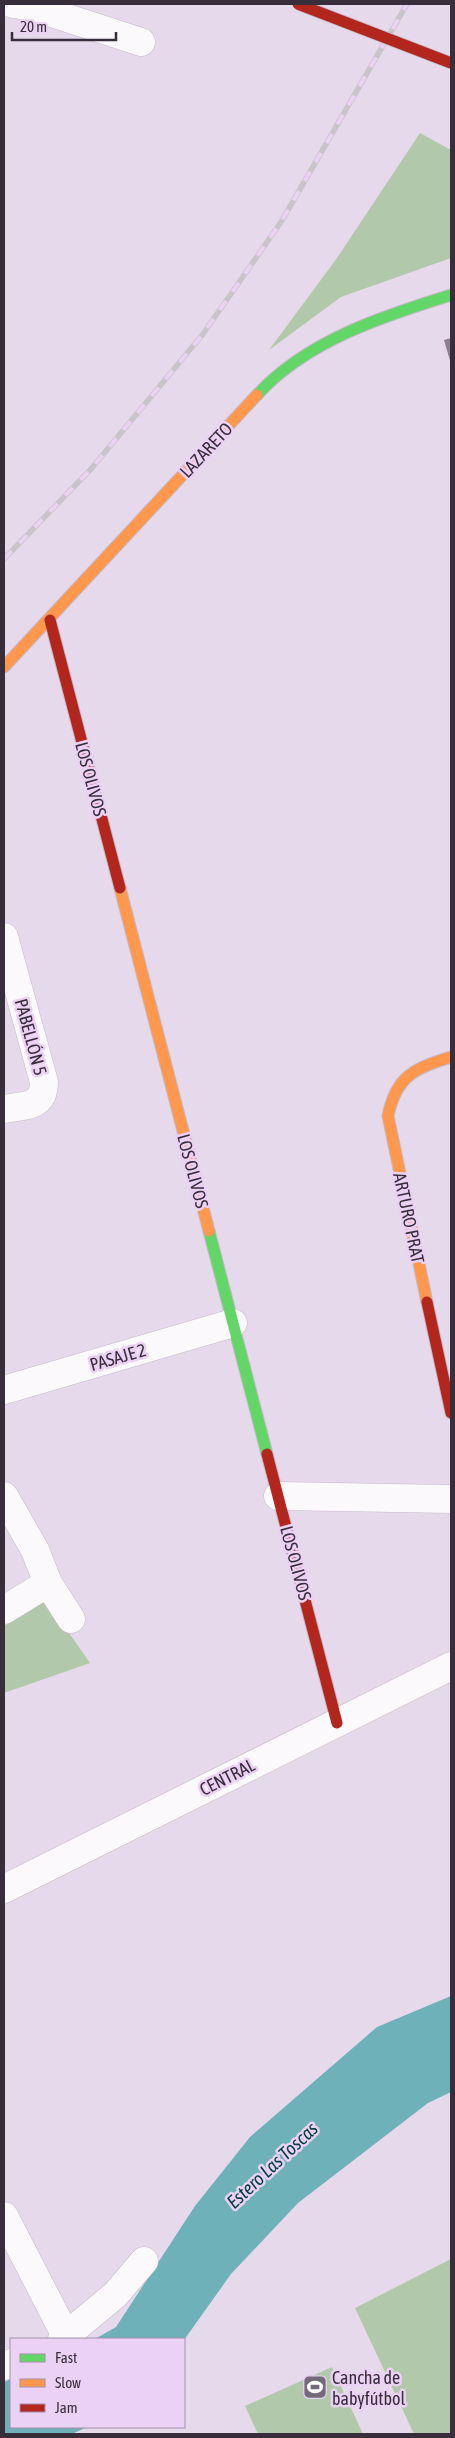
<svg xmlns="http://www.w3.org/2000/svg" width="455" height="2438" font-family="'Asap Condensed',sans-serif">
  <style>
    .green { fill: #b2c8aa }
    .water { fill: #6fb1b9 }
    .building { fill: #907d8f }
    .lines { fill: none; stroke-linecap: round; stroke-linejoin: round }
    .street-casing { stroke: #c4b9c7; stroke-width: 29 }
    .fast-casing { stroke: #c4b9c7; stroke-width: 13 }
    .slow-casing { stroke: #c4b9c7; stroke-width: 13 }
    .jam-casing { stroke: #c4b9c7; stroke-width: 13 }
    .street { stroke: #fbf9fc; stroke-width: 28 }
    .fast { stroke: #63d668; stroke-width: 11 }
    .slow { stroke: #ff974d; stroke-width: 11 }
    .jam { stroke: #b3261e; stroke-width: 11 }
    .rail-casing { stroke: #c8c4c9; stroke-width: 5.5 }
    .rail { stroke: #ebd1f4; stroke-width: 4; stroke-dasharray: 11; stroke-linecap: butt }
    .jam-bridge-casing { stroke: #c4b9c7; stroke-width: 13; stroke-linecap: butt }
    .jam-bridge { stroke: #b3261e; stroke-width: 11 }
    .labels { text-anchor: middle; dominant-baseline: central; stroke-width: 5; stroke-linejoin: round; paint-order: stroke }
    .street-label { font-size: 18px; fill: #382e3b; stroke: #ebd1f4 }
    .poi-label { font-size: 18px; fill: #382e3b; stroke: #ebd1f4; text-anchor: start }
    .water-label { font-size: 19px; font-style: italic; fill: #003f41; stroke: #ebd1f4 }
  </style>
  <rect width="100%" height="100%" fill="#e7d9ec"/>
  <path class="green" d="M420,133l31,17v108l-110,39 -72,53 68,-92z
    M46,1600l44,63 -86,30v-67z
    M451,2259v175h-37l-59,-126z
    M332,2367l31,67h-105l-13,-28z"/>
  <path class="water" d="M451,1996v96l-23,11 -130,100 -67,71 -47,66 -89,-1 21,-12 79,-121 55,-69 127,-110z
    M11,2379v48h76l-15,7h-68v-52z"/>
  <path class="building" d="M451,338v26l-7,-24z"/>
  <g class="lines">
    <g class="street-casing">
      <path id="street" d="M13,4l20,3 108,35
        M4,937l40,145c0,26 -19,23 -40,27
        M4,1390l229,-67
        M4,1496l31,54 13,33 23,36
        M278,1496l173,3
        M4,1610l44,-27
        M4,1889l447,-223
        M4,2216l62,120
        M62,2339l53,-44 29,-34
        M4,2366l7,-3"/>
    </g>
    <g class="fast-casing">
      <path id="fast" d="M257,395c49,-54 126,-79 194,-100
        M209,1231l58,223"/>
    </g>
    <g class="slow-casing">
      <path id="slow" d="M4,667l253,-272
        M120,888l89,343
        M427,1302l-39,-186c8,-40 27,-48 63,-59"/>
    </g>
    <g class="jam-casing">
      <path id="jam" d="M50,620l70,268
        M427,1302l24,111
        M267,1454l70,269"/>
    </g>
    <use href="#street" class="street"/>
    <use href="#fast" class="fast"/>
    <use href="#slow" class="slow"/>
    <use href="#jam" class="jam"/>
    <g class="rail-casing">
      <path id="rail" d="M4,559l87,-90 112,-135 78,-112 126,-218"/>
    </g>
    <use href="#rail" class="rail"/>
    <g class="jam-bridge-casing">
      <path id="jam-bridge" d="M298,4l153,59"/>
    </g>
    <use href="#jam-bridge" class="jam-bridge"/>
  </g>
  <defs>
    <g id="stadium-square" transform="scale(1.25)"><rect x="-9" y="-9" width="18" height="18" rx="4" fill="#756a79" stroke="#ebd1f4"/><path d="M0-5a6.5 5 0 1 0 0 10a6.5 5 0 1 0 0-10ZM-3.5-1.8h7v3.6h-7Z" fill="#fff"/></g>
  </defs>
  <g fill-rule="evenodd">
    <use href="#stadium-square" x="315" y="2387"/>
  </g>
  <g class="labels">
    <g class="street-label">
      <text transform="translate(206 450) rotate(-47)">LAZARETO</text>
      <text transform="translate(91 779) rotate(75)">LOS OLIVOS</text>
      <text transform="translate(31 1037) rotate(75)">PABELLÓN 5</text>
      <text transform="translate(193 1171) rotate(75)">LOS OLIVOS</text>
      <text transform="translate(409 1218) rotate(78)">ARTURO PRAT</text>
      <text transform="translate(118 1357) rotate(-16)">PASAJE 2</text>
      <text transform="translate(296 1563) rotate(75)">LOS OLIVOS</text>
      <text transform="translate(227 1777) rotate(-27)">CENTRAL</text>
    </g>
    <g class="poi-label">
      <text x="332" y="2377">Cancha de<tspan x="332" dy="21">babyfútbol</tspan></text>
    </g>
    <g class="water-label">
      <text transform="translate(272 2165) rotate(-43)">Estero Las Toscas</text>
    </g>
  </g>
  <rect width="455" height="2438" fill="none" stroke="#382e3b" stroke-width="10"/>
  <rect x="10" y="2338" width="175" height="90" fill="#ebd1f4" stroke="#a390aa"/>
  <rect x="20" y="2354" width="25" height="8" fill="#63d668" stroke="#a390aa"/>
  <text x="55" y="2363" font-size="15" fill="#382e3b">Fast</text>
  <rect x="20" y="2379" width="25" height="8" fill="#ff974d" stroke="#a390aa"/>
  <text x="55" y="2388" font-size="15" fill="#382e3b">Slow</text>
  <rect x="20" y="2404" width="25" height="8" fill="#b3261e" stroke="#a390aa"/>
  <text x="55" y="2413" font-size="15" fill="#382e3b">Jam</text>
  <path d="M12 32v8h104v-8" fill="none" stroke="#382e3b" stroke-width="2.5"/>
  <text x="20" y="32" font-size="15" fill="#382e3b" stroke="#ebd1f4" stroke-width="4" paint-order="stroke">20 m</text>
</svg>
